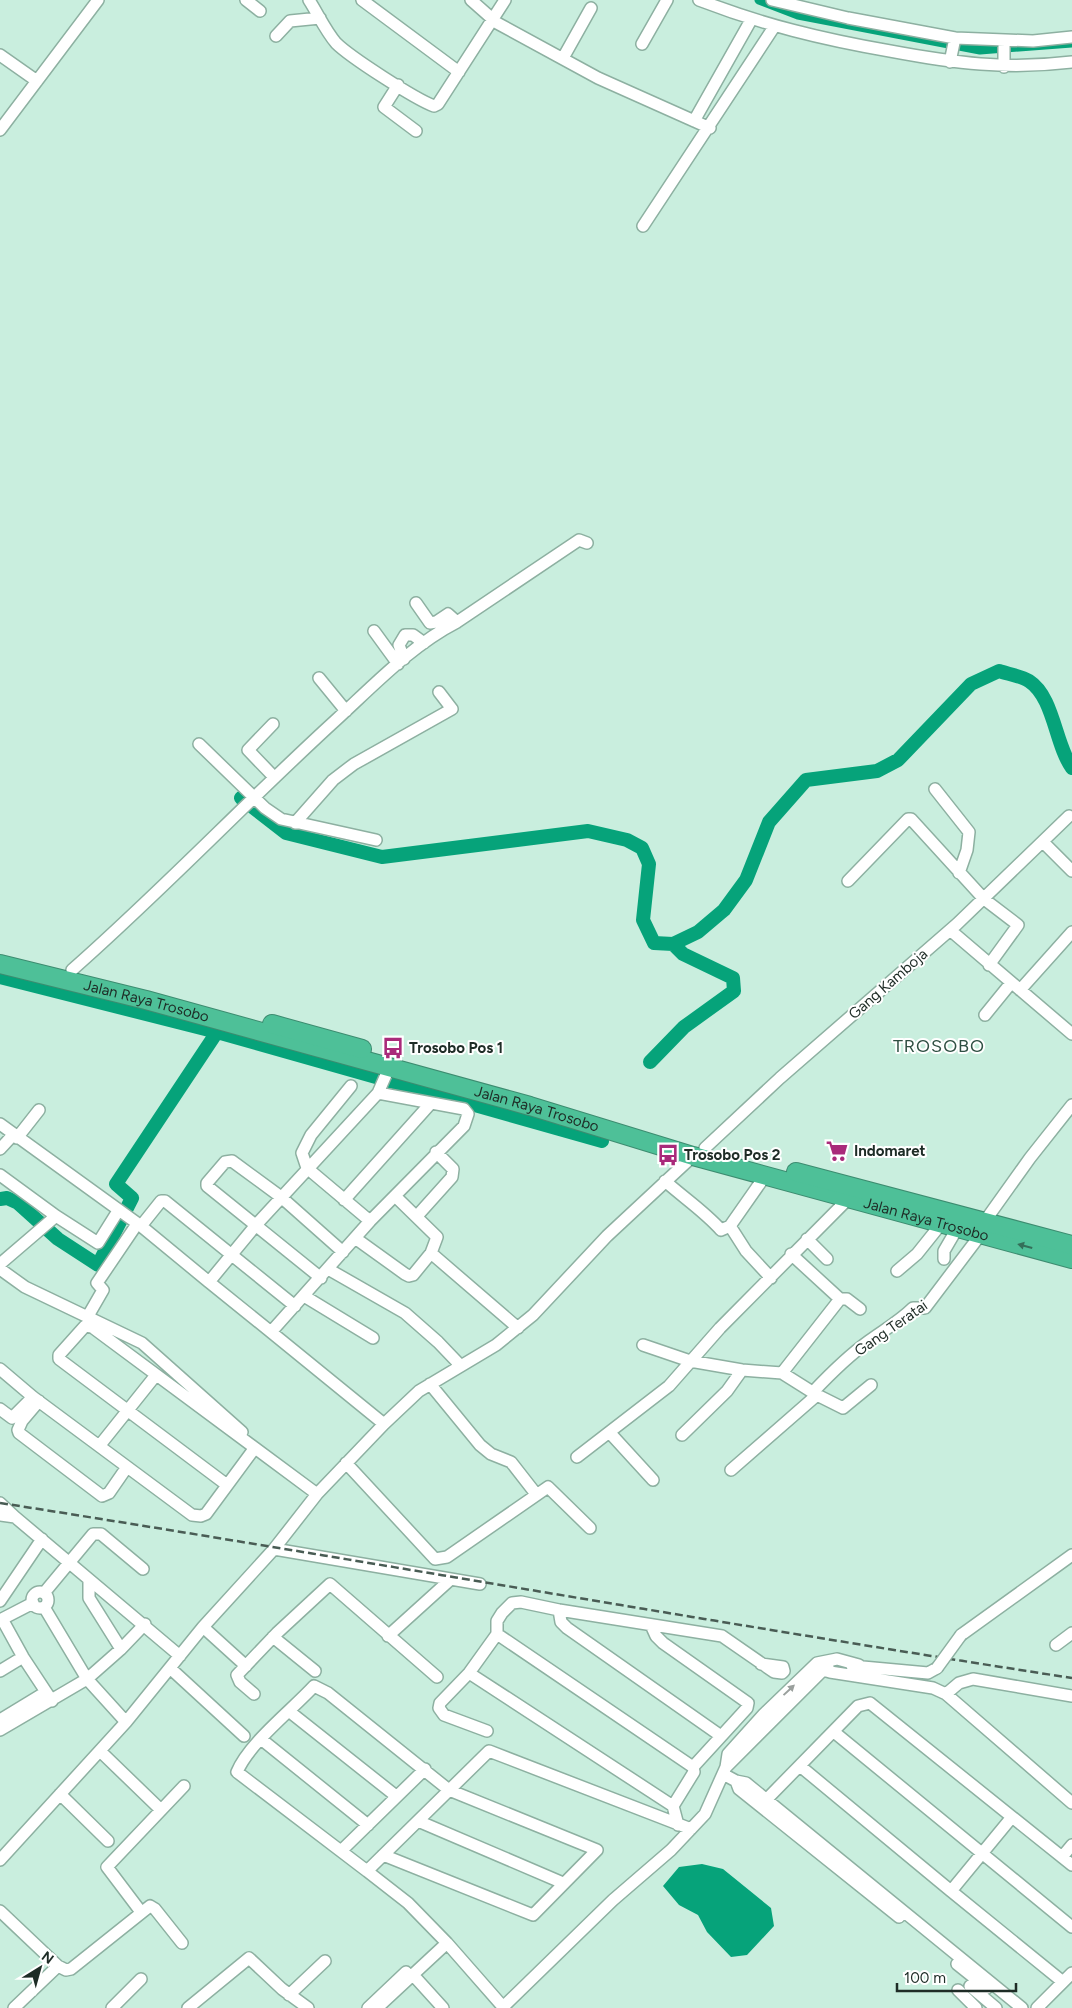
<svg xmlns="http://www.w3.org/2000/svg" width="1072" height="2008" font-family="Figtree,sans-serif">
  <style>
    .water { fill: #06a37a }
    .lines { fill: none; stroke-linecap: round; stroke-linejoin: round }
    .canal { stroke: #06a37a; stroke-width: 9 }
    .river { stroke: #06a37a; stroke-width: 14 }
    .minor-casing { stroke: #8db0a1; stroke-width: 14 }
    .highway-casing { stroke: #3d8c70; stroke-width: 20 }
    .minor { stroke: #fff; stroke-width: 11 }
    .highway { stroke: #4ec098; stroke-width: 18 }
    .rail { stroke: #495c54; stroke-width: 2.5; stroke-dasharray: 8 4; stroke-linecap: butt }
    .minor-bridge-casing { stroke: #8db0a1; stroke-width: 14; stroke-linecap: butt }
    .minor-bridge { stroke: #fff; stroke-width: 11 }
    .oneway { fill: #346f59 }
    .oneway2 { fill: #9aa09d }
    .labels { text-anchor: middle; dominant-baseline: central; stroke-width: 4; stroke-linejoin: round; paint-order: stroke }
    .street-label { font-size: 15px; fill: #1e2c26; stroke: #fff }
    .poi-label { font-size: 15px; font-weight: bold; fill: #1e2c26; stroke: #fff; text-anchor: start }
    .quarter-label { font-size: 18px; letter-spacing: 1px; fill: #2f5043; stroke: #fff }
  </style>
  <rect width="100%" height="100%" fill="#c9eede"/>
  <path class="water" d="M702,1864l21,5 48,39 3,18 -27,29 -16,2 -24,-25 -9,-17 -19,-10 -16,-19 16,-19z"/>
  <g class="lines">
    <path class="canal" d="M759,0l39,15 182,35 92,-7"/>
    <path class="river" d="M241,798l45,35 96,24 206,-26 39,9 15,8 7,16 -6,56 11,23 19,1 25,-12 26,-22 22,-30 23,-58 37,-42 71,-9 21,-11 73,-76 28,-13c9,3 22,5 30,10 25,16 26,63 43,87
      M0,977l217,55 385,109
      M650,1062l34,-35 50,-36 -1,-13 -50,-24 -10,-10
      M0,1199l7,-1 11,5 40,36 40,26 34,-67 -16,-14 101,-152"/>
    <g class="minor-casing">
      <path id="minor" d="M246,0l14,11
        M309,0c9,14 16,30 27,43 14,14 79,56 98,63l4,-2 67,-104
        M362,0l97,72
        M471,0l26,23 101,55 112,50
        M699,0c65,25 122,39 191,51 64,12 117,19 182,11
        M772,0l76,18 107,20 78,3 39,-4
        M276,36l14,-15 30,-3
        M1004,41v26
        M642,44l25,-44
        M0,55l37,26
        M563,58l28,-50
        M950,62l5,-24
        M398,85l-14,22 32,24
        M694,121l57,-101
        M0,130l98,-130
        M643,226l131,-199
        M416,603l14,20 6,-1 12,-8 9,8
        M374,631l24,33
        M404,659l-5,-14 6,-10h8l11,8
        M319,678l27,33
        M273,724l-25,26 26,27
        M199,744l66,64 16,11 95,21
        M935,789l34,43 -2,18 -8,23
        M295,823l38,-43 21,-16 98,-55 -13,-17
        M1043,842l29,29
        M848,881l60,-62h3l73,80 34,26 -29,40
        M950,930l122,104
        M72,970c91,-80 175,-169 265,-251 37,-34 75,-74 120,-97l122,-82 8,3
        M1020,990l52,-58
        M985,1015l26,-32
        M351,1086l-40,49 -9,18 5,15 63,53
        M0,1124l141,102 68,56 47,-57 122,-132 11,-25
        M17,1138l22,-28
        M705,1148l75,-70 177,-154 112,-108
        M0,1149l13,-14
        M0,1175l56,41 42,27 20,-32
        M765,1176l-35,50 16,25 25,27
        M665,1181c19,17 39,30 56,49l9,-4
        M344,1200l87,-97
        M417,1216l35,-39 1,-8 -17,-17
        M985,1221l45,-63 42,-53
        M141,1226l20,-25h4l130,105
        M355,1238l50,36 4,2 4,-1 18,-22 6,-16 -42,-41
        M807,1239l20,20
        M431,1253l87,75
        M944,1259v-8l14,-24
        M0,1264l56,-48
        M0,1269l25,18 117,56 100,89
        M328,1269l77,44 33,29 22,23
        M897,1271l20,-17 24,-30
        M321,1278l-114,-92v-3l18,-21 7,-1 49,36 62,55
        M209,1282l62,50 99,-111 94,-95 4,-12 -4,-5 -86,-16
        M304,1296l69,42
        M840,1299h7l13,10
        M88,1316l15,-26 -6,-7 40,-59
        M271,1332l113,92
        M643,1345l47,16 52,9 40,3
        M0,1369l33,28 159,118 9,1 5,-2 48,-65
        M430,1384l50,61 11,9 20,8 25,32
        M813,1392c17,-18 35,-36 56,-51 15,-11 31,-20 44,-33h12l56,-74
        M817,1395l26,13 28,-23
        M39,1401l-17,20 -4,9 1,3 83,63 7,-3 18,-26
        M0,1409l12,9 21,-21
        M610,1433l43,47
        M682,1435l45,-44 15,-21
        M100,1445l56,-70
        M577,1457l92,-71 51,-58 129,-130
        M346,1463l89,96 12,-2 101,-70 42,41
        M731,1470l86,-75 -35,-22 58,-74 -49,-45
        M227,1485l-168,-126v-4l26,-29 7,1 225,167
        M0,1503l15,14
        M0,1515l15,2 165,139
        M274,1549l206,35
        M89,1580v18l32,51
        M32 1600a8 8 0 1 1 16 0a8 8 0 1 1-16 0Z
        M44,1593l49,-59h8l42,35
        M0,1601l42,-62
        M44,1607l43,72 39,43
        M559,1610l2,12 6,6 154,108
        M2,1619l21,38 29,44
        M0,1620l33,-17
        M651,1625l5,11 7,7 85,60 -1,5 -54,59 -196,-133v-13l5,-8 10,-10 9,-1 38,8 163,26 52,36 8,1 2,-2 -1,-4 -22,-3
        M203,1627l43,39
        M961,1635l111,-80
        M388,1636l63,-57
        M273,1637l42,34
        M1056,1645l16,-12
        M817,1663l6,7 7,2 103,16 13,6 126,109
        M852,1666l76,7 9,-5
        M170,1668l74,68
        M0,1671l23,-14
        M469,1673l204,133 5,19
        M254,1694l-14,-12 -3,-7 40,-42 53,-49 107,93
        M946,1694l13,-11 14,-4 99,17
        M290,1712l106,84
        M0,1720l46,-28
        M0,1730l87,-51 34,-30 24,-25
        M487,1731l-43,-16 -5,-7 1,-5 29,-30 28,-39
        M834,1732l238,195
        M261,1739l107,86
        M100,1751l61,59
        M800,1766l151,125
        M726,1767l97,-97 5,-3
        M723,1774l13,7 10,2 276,225
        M736,1781l3,8 160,128
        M60,1794l48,47
        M766,1800l92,-94 12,-3 202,162
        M673,1806l21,-34 -1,-5
        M1012,1817l-61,74 112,91
        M418,1821l145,62
        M342,1850l83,-81
        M1062,1857l10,-12
        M0,1860l126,-138 77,-95 71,-78 43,-55 67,-70 35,-33 77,-46 37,-30 74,-79 86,-80
        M367,1871l-130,-99c12,-29 55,-62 77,-86l14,7 121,97 148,60 -64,65 -150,-60
        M0,1911l58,55 8,4 5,-1 79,-63 5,3 27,34
        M141,1912l-34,-45 77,-81
        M447,1943l-39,-40 -41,-32 122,-120 202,78
        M957,1964l30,24
        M414,1976l29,32
        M970,1986l26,22
        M958,1990l18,18
        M289,1995l36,-34
        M14,2008l44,-42
        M112,2008l29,-29
        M188,2008l61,-50 33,31 26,19
        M368,2008l38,-36
        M377,2008l70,-65 57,65
        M502,2008l111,-108 58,-50 34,-36 21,-47 2,-13 36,-40 53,-51 20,-4 22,6
        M1037,2008l35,-35"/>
    </g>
    <g class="highway-casing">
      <g id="highway">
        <path id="s1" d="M0,964l146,36 384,106 163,50 379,103"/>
        <path d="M272,1024l90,25"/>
        <path d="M796,1172l276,73"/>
      </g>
    </g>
    <use href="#minor" class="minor"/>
    <use href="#highway" class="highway"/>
    <path class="rail" d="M0,1503c358,56 714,120 1072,175"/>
    <g class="minor-bridge-casing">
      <path id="minor-bridge" d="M937,1668l24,-33"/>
    </g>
    <use href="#minor-bridge" class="minor-bridge"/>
  </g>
  <defs><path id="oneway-solid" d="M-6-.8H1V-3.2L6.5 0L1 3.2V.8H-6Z" transform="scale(1.25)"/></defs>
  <use class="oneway" href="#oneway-solid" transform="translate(1025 1246) rotate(-165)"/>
  <use class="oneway2" href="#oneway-solid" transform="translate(789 1690) rotate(-43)"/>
  <defs>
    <g id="bus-bare" transform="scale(1.725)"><path d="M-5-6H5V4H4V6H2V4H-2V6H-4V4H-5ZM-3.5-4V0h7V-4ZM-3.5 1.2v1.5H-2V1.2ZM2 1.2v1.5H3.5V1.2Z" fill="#a92a7a" stroke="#fff" stroke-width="2.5" paint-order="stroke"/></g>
    <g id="supermarket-bare" transform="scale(1.725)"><path d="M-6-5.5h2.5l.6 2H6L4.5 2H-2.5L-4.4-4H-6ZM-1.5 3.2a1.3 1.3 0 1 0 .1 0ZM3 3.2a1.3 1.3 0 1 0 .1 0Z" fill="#a92a7a" stroke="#fff" stroke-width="2.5" paint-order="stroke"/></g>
  </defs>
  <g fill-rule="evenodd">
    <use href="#bus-bare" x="393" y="1048"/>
    <use href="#supermarket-bare" x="837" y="1151"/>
    <use href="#bus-bare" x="668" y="1155"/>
  </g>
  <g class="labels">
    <g class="street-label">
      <text transform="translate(888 984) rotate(-41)">Gang Kamboja</text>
      <text stroke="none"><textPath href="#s1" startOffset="151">Jalan Raya Trosobo</textPath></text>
      <text stroke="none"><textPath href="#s1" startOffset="556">Jalan Raya Trosobo</textPath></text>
      <text stroke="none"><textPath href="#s1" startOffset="961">Jalan Raya Trosobo</textPath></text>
      <text transform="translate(891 1328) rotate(-35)">Gang Teratai</text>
    </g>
    <g class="poi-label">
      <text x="409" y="1048">Trosobo Pos 1</text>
      <text x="854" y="1151">Indomaret</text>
      <text x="684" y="1155">Trosobo Pos 2</text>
    </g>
    <g class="quarter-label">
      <text x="939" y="1046">TROSOBO</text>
    </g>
  </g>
  <g transform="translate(40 1968) rotate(37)" stroke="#ffffff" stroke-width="4" paint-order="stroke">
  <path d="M0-4L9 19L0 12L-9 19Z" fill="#1e2c26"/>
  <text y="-8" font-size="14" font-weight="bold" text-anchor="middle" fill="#1e2c26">N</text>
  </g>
  <path d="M897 1983v8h119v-8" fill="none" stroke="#1e2c26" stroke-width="2.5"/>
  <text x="904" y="1983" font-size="15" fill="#1e2c26" stroke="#ffffff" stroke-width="4" paint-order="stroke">100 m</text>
</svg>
